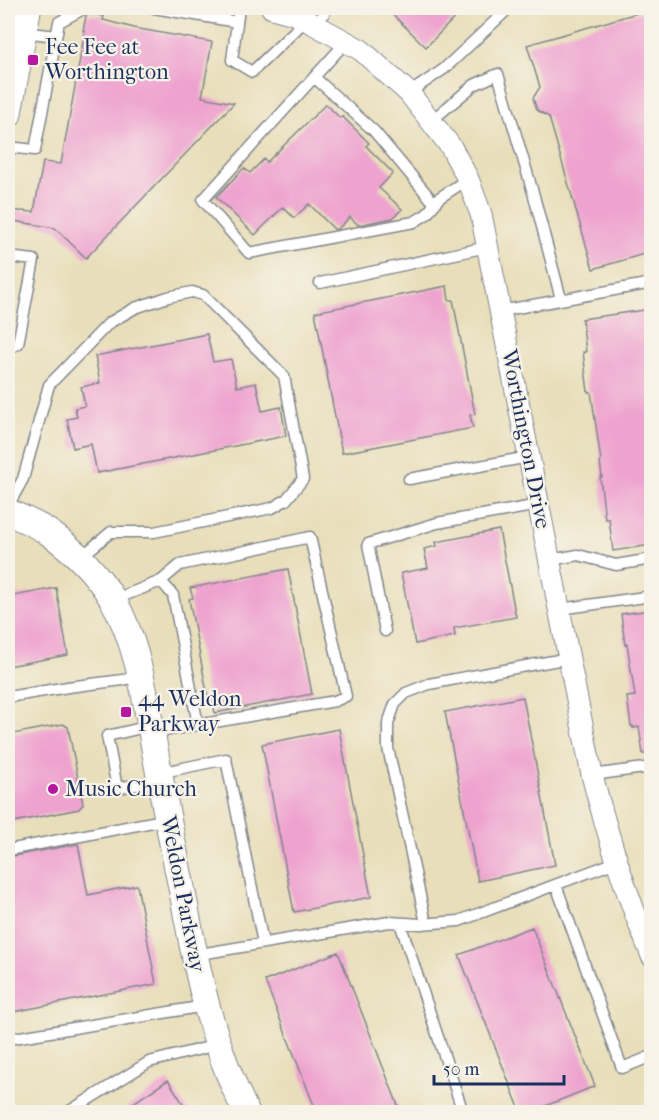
<svg xmlns="http://www.w3.org/2000/svg" width="659" height="1120" font-family="'IM FELL French Canon',serif">
  <style>
    .building { fill: #eea3cf }
    .lines { fill: none; stroke-linecap: round; stroke-linejoin: round }
    .service-casing { stroke: #82868c; stroke-width: 13 }
    .minor-casing { stroke: #82868c; stroke-width: 23 }
    .tertiary-casing { stroke: #82868c; stroke-width: 28 }
    .service { stroke: #fff; stroke-width: 10 }
    .minor { stroke: #fff; stroke-width: 21 }
    .tertiary { stroke: #fff; stroke-width: 26 }
    .poi-dot { fill: #b5179e; stroke: #f7f3e8; stroke-width: 2 }
    .labels { text-anchor: middle; dominant-baseline: central; stroke-width: 4.5; stroke-linejoin: round; paint-order: stroke }
    .poi-label { font-size: 22px; fill: #1b2f5e; stroke: #f7f3e8; text-anchor: start }
    .street-label { font-size: 22px; fill: #1b2f5e; stroke: #f7f3e8 }
  </style>
  <rect width="100%" height="100%" fill="#f7f3e8"/>
  <filter id="ink" filterUnits="userSpaceOnUse"><feTurbulence type="fractalNoise" baseFrequency=".0167" numOctaves="2"/><feDisplacementMap in="SourceGraphic" scale="12" xChannelSelector="R" yChannelSelector="G"/><feConvolveMatrix kernelMatrix="1 2 1 2 8 2 1 2 1" color-interpolation-filters="sRGB"/></filter>
  <filter id="wash" filterUnits="userSpaceOnUse"><feTurbulence type="fractalNoise" baseFrequency=".008" numOctaves="4" result="noise"/><feDisplacementMap in="SourceGraphic" scale="24" xChannelSelector="R" yChannelSelector="G"/><feGaussianBlur stdDeviation="1.35" result="paint"/><feColorMatrix in="noise" values="0 0 0 0 0 0 0 0 0 0 0 0 0 0 0 0 0 1.4 0 .05"/><feComposite in="paint" operator="in"/></filter>
  <g filter="url(#wash)">
    <rect width="100%" height="100%" fill="#e8deb9"/>
    <g id="blocks">
      <path class="building" d="M386,8h78l-38,39z
        M651,9v243l-58,17 -44,-152 -12,-7 -4,-12 7,-11 -13,-42z
        M90,14l14,2 -1,4 31,8 78,14 -10,55 32,6 -148,155 -31,-30 -47,-8v-10l26,2 9,-50 18,2 24,-133h-2l3,-15z
        M326,104l14,14 2,-2 27,27 -3,3 27,27 -14,15 23,21 -9,9 -35,7 -8,-8 -12,12h-4l-25,-25 -15,14 -11,-11 -28,28 -39,-38 28,-29 6,5 14,-14 3,3z
        M447,286l2,14h4l22,114 -5,1 3,13 -131,25 -27,-141z
        M651,309v236l-38,6 -4,-32h-4l-5,-42h2l-2,-15 1,-1 -10,-69h-3l-5,-40h3l-4,-33z
        M207,334l6,28 18,-3 6,28 19,-4 6,28 19,-4 5,29 -189,37 -6,-29 -18,4 -6,-29 10,-2 -2,-9 10,-2 -4,-19 19,-4 -5,-27z
        M499,530l17,87 -62,11 1,8 -40,8 -14,-71 27,-5 -4,-19 13,-3 -1,-4z
        M288,569l24,125 -97,19 -2,-11 -4,1 -14,-73 -6,-31 4,-1 -3,-10z
        M56,588l12,67 -60,11v-69z
        M651,610v144h-8l-4,-27 -6,1v-2h-2l-4,-29 8,-1 -8,-52 -2,1 -4,-31z
        M523,697l32,168 -77,16 -33,-169z
        M63,724l5,3 15,77 -4,5 -71,14v-88z
        M339,729l32,168 -77,15 -32,-168z
        M78,844l10,51 49,-10 19,99 -148,29v-156z
        M532,927l63,159 -67,27h-7l-62,-158z
        M338,952l63,161h-84l-52,-132z
        M168,1080l21,33h-71z"/>
    </g>
  </g>
  <g filter="url(#ink)">
    <use href="#blocks" fill-opacity="0" stroke="#82868c" stroke-width="1.5"/>
    <g class="lines">
      <g class="service-casing">
        <path id="service" d="M154,8l83,14
          M239,8l-7,52 20,12 54,-52
          M317,26l10,-18
          M24,32l32,4
          M346,42l-143,158 46,53 165,-31 13,-8 12,-16 29,-19
          M314,77l60,54 61,73
          M409,93l35,-24 65,-61
          M431,121l43,-36 24,-11 36,122 27,103
          M8,147l27,3 24,-128 26,-14
          M8,257l26,3 -16,84 -10,4
          M320,283l167,-36
          M500,311l152,-28
          M409,479l120,-22
          M8,506l15,-27 26,-94 60,-62 26,-15 33,-11 24,-5 11,3 81,81 19,103 -17,21 -14,8 -118,24h-43l-30,25
          M550,560l28,-5 38,10 36,-6
          M161,581l12,14 25,130
          M113,600l48,-19 19,-16 130,-28 36,159 -11,5 -183,32
          M560,609l92,-13
          M385,631l-17,-87 69,-21 102,-18
          M8,697l60,-10 55,-7 17,-4
          M150,726l-43,10 10,52 43,-7
          M159,773l67,-14 37,184
          M592,775l60,-8
          M8,850l160,-31
          M556,885l66,183 30,-12
          M400,923l63,189
          M426,923l-38,-175v-24l7,-20 11,-11 23,-9 140,-26
          M194,955l195,-33 32,2 38,-3 157,-59
          M8,1039l197,-33
          M68,1112l81,-50 68,-17"/>
      </g>
      <g class="minor-casing">
        <path id="minor" d="M272,8l25,7 64,35 48,43 42,54 17,32 13,35 111,561c16,62 35,122 60,181"/>
      </g>
      <g class="tertiary-casing">
        <path id="tertiary" d="M8,115l20,-107
          M8,512c13,6 28,12 40,20 26,18 49,41 65,68 27,46 34,110 44,162 8,44 17,89 26,133 14,77 28,147 63,217"/>
      </g>
      <use href="#service" class="service"/>
      <use href="#minor" class="minor"/>
      <use href="#tertiary" class="tertiary"/>
    </g>
  </g>
  <g class="poi-dot">
    <rect x="27" y="54" width="12" height="12" rx="3"/>
    <rect x="120" y="706" width="12" height="12" rx="3"/>
    <circle cx="53" cy="789" r="6"/>
  </g>
  <g class="labels">
    <g class="poi-label">
      <text x="45" y="47">Fee Fee at<tspan x="45" dy="25">Worthington</tspan></text>
      <text x="138" y="699">44 Weldon<tspan x="138" dy="25">Parkway</tspan></text>
      <text x="65" y="789">Music Church</text>
    </g>
    <g class="street-label">
      <text transform="translate(526 439) rotate(79)">Worthington Drive</text>
      <text transform="translate(183 894) rotate(79)">Weldon Parkway</text>
    </g>
  </g>
  <rect width="659" height="1120" fill="none" stroke="#f7f3e8" stroke-width="30"/>
  <path d="M434 1075v9h130v-9" fill="none" stroke="#1b2f5e" stroke-width="3"/>
  <text x="443" y="1075" font-size="18" fill="#1b2f5e" stroke="#f7f3e8" stroke-width="4.5" paint-order="stroke">50 m</text>
</svg>
